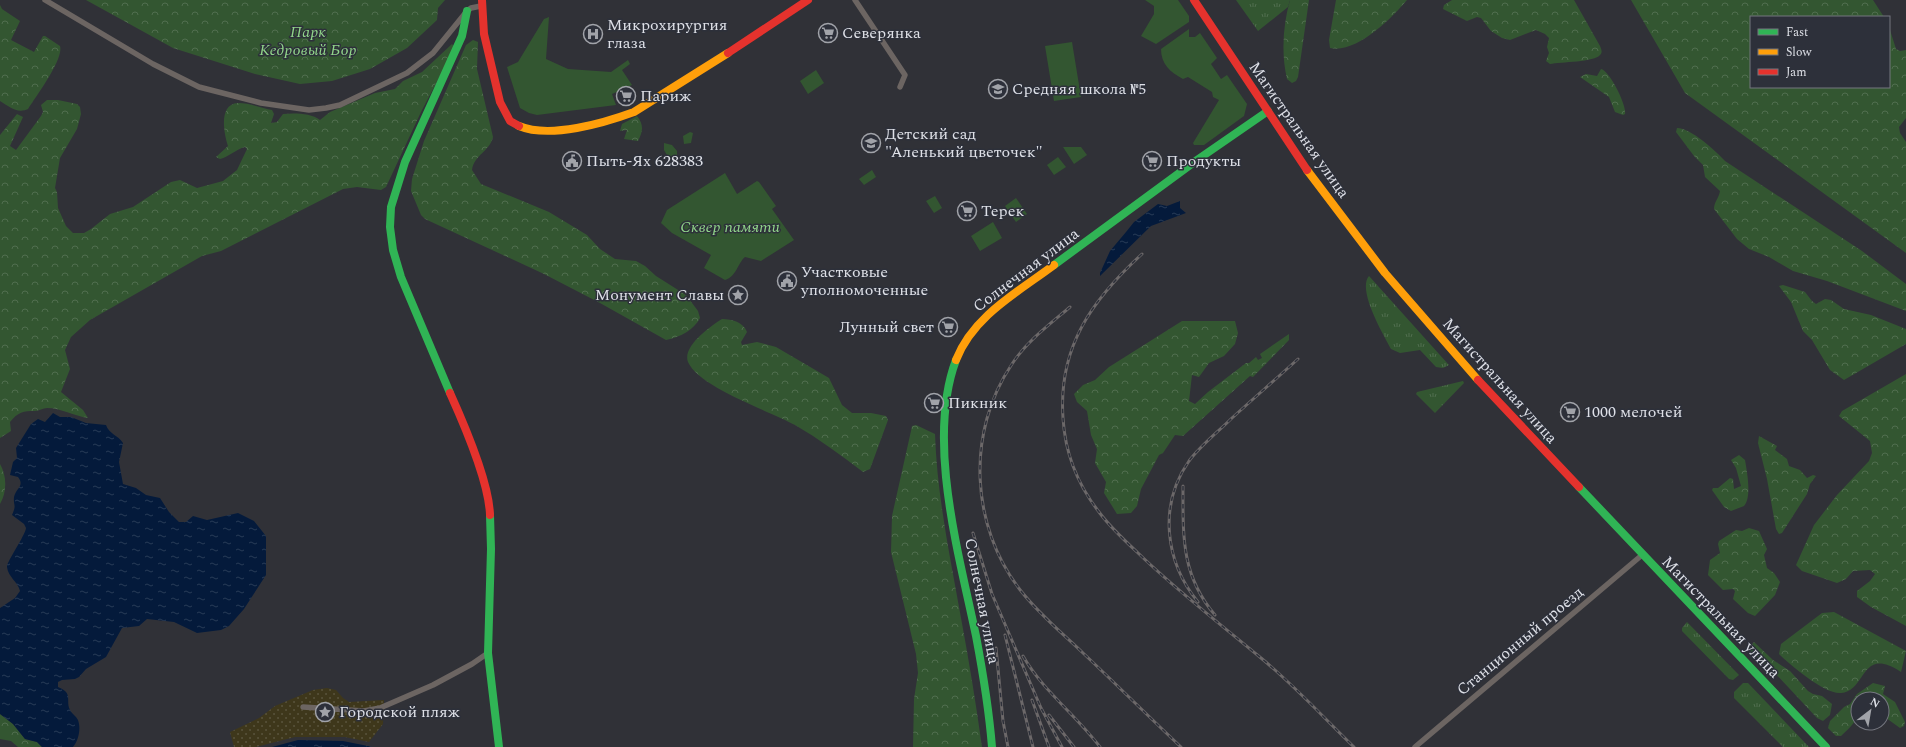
<svg xmlns="http://www.w3.org/2000/svg" width="1906" height="747" font-family="Spectral,serif">
  <style>
    .grass { fill: url(#grass-tufts) }
    .forest { fill: url(#forest-crowns) }
    .sand { fill: url(#sand-dots) }
    .green { fill: #335631 }
    .water { fill: url(#water-ripples) }
    .lines { fill: none; stroke-linecap: round; stroke-linejoin: round }
    .street { stroke: #6c6562; stroke-width: 5.5 }
    .fast { stroke: #30b455; stroke-width: 8 }
    .slow { stroke: #ff9f0a; stroke-width: 8 }
    .jam { stroke: #e5322d; stroke-width: 8 }
    .rail-casing { stroke: #6c6869; stroke-width: 3 }
    .rail { stroke: #2d303a; stroke-width: 1.5; stroke-dasharray: 4.5; stroke-linecap: butt }
    .labels { text-anchor: middle; dominant-baseline: central; stroke-width: 3; stroke-linejoin: round; paint-order: stroke }
    .poi-label { font-size: 16px; fill: #dee0e7; stroke: #2d303a; text-anchor: start }
    .park-label { font-size: 16px; font-style: italic; fill: #91d58a; stroke: #2d303a }
    .street-label { font-size: 16px; fill: #dee0e7; stroke: #2d303a }
  </style>
  <defs>
    <pattern id="grass-tufts" width="24" height="20" patternUnits="userSpaceOnUse"><rect width="24" height="20" fill="#335631"/><path d="M3 7l-1-3M5 7V3M7 7l1-3M15 17l-1-3M17 17v-4M19 17l1-3" fill="none" stroke="#506e4f"/></pattern>
    <pattern id="forest-crowns" width="20" height="18" patternUnits="userSpaceOnUse"><rect width="20" height="18" fill="#335631"/><path d="M2 6a3 3 0 1 1 6 0M12 15a3 3 0 1 1 6 0" fill="none" stroke="#506e4f"/></pattern>
    <pattern id="sand-dots" width="8" height="8" patternUnits="userSpaceOnUse"><rect width="8" height="8" fill="#3e371b"/><path d="M2 2h.1M6 6h.1" fill="none" stroke="#59543c" stroke-width="1.8" stroke-linecap="round"/></pattern>
    <pattern id="water-ripples" width="26" height="14" patternUnits="userSpaceOnUse"><rect width="26" height="14" fill="#041a3b"/><path d="M2 4q2-2 4 0t4 0M15 11q2-2 4 0t4 0" fill="none" stroke="#283b57"/></pattern>
  </defs>
  <rect width="100%" height="100%" fill="#303137"/>
  <path class="grass" d="M1236,0h54l-2,7 -30,24z
    M1369,276l79,88 1,1 -6,3 -7,-1 -16,-17 -20,3 -9,-4c-8,-15 -34,-59 -22,-73z
    M1463,381l1,2 -29,30 -19,-19 1,-2z
    M1687,622l52,53 -6,5 -4,-1 -47,-48v-3z
    M1743,683h5l61,64h-26l-49,-49v-6z"/>
  <path class="forest" d="M86,0h359l-7,8 -1,12 -30,28 -37,21 -38,12 -32,3 -45,-10 -82,-26z
    M1290,0h19l-11,77 -2,4 -4,2 -5,-4c-6,-26 -4,-54 3,-79z
    M1336,0h71c-15,18 -51,54 -77,48l-1,-8z
    M1452,0h122l26,46c1,3 3,6 0,9 -5,7 -40,7 -50,9l-4,-3 3,-8 -2,-6 2,-9 -4,-4 -9,-4 -26,10 -8,-2 -11,-7 -10,-13 -4,-1 -10,4 -24,-12 1,-4z
    M1631,0h242l11,17h-133v70h138v-60l7,22 4,2 6,-1v68l-7,9 1,6 6,9v111l-221,-160z
    M0,5l2,4 18,12 -9,19 23,12 9,-16h2l15,10c4,13 -24,50 -32,63 -11,5 -18,-2 -28,-8z
    M473,40l5,2 -1,27 16,68c-3,14 -19,18 -21,33l9,14 68,28 38,23 13,14 15,10 21,2 9,5 11,10 30,19 12,16 2,7c-6,12 -20,19 -34,22l-66,-37 -56,-29 -119,-55 -4,-4 -10,-24 1,-12 12,-38 42,-96z
    M452,44l3,3 -34,65 -35,75 -5,3 -24,-3 -14,2 -122,62 -19,5 -112,64 -19,17 -6,13 5,19 -9,23 22,18 5,8c-14,-2 -27,-10 -41,-10 -4,0 -8,3 -12,3 -12,0 -17,1 -25,11l1,9 -11,7v-303l17,-21 6,3 -13,29 6,4 25,-34 2,-4 -2,-7 6,-5h11l19,4 3,3 1,7 -4,15 -17,29 -5,30 2,4 1,16 8,18 7,7h11l7,-4 19,-15 23,-7 38,-25 9,-2 17,8 26,-7 14,-11 10,-21 -2,-2c-9,2 -16,10 -25,12l-4,-2 12,-11c-4,-12 -10,-42 10,-43 11,0 24,5 34,7l2,4 -3,9 6,-1 6,-8c11,-1 28,-1 37,6l10,-8 45,-19 20,-4 8,-8 19,-9z
    M1601,69c8,1 26,36 24,45l-2,1 -8,-3 -6,-15 -29,-20 6,-3 11,2z
    M637,116c7,9 6,15 1,25l-14,-2 3,-9 -7,1 2,-7z
    M1677,128c14,0 39,23 48,33l137,90 44,33v27l-79,-30 -34,-10 -24,-14 -20,-8 -12,-10 -23,-30c0,-7 5,-11 6,-18l-15,-14 -2,-12 -9,-9 -18,-24z
    M1783,285l22,7 7,9 4,3 9,-5 6,1 13,9 27,6 35,14v15l-62,36 -14,-10 -18,-30 -9,-9 -12,-29 -12,-16z
    M722,319c10,0 21,3 25,13l-6,10 1,3 15,-3 19,5 53,31 13,27 10,8h19l15,3 2,4 -18,49 -7,3c-22,-17 -44,-33 -68,-47 -26,-14 -96,-38 -107,-63 -6,-16 23,-36 34,-43z
    M1182,321h53l3,12 -3,11 -11,12 -15,7 -10,14 -7,-2 -3,26 6,3 13,-12 38,-29h3l7,-6 2,3 4,-2 -2,-4 29,-20v6l-36,37 -3,-1 -67,60 -8,-1 -12,18 -4,2 -18,34 -4,17 -6,7 -14,1 -13,-21 2,-11 -11,-19 2,-14 -6,-14 -4,-24 -10,-9 -3,-8 9,-9 12,-5 14,-13z
    M1906,374v252l-35,-19 -14,-10v-6l13,-10 5,-7 -5,-4 -17,1 -7,8 -9,4 -35,-12 -6,-6 18,-40 23,-30 32,-34 3,-8 -2,-12 -31,-25 3,-5z
    M916,425l19,9c2,62 15,122 26,184 8,43 15,86 21,129h-69l1,-48 4,-26 -2,-19 -25,-102 1,-36 19,-85 1,-5z
    M1759,436l18,10 -2,4 12,9 2,7 11,4 7,8 6,-3 3,1 -6,8 -3,10 -25,39 -3,1 -3,-5 -9,-50 -9,-36z
    M1739,455l6,5c2,12 7,37 -1,46l-13,5 -7,-4 -12,-17 1,-2h5l12,-10 3,1 1,10 7,-3 -5,-18 -5,-8z
    M0,464c7,12 7,28 0,40z
    M1749,528l10,3 8,18 -3,6 3,13 7,5 6,9 -5,13 -20,21 -7,-3 -15,-14 2,-8 -2,-2 -10,1 -15,-15 2,-15 10,-7 -2,-9 1,-3 17,-11 6,1z
    M1834,612l72,39 -5,21c-41,-27 -34,19 -60,21 -15,2 -51,-28 -62,-39l2,-10 41,-31z
    M1754,642l19,18 17,11 18,20 5,3 9,2 10,8 -2,11 -7,6 -6,-3 -44,-47 -23,-20v-4z
    M1873,683l12,3 -2,8 12,8 10,20 -1,4 -4,2 -18,-13v-16h-5l-2,-2 -2,2h-15c0,21 -2,23 -17,37h-5l-8,-8 2,-7 14,-14 6,-3 7,-10z
    M0,714l13,10 12,15 12,3 5,5h-24l-7,-6 -11,-2z"/>
  <path class="sand" d="M327,688l9,2 7,8 6,4 35,-2 -1,24 -14,18 -24,-5h-50l-39,10h-22l-4,-15 29,-14 16,-12 38,-16z"/>
  <path class="green" d="M1145,0h33l11,16v6l-33,22 -15,-8 13,-22v-8z
    M549,17l-3,42 22,10 43,3 17,-12 2,4 -8,6 10,15 -20,9 4,11 -79,10 -8,-2 -9,-5 -13,-41 11,-5 26,-43z
    M1189,29v8h6l5,-4 17,25 -6,6 10,15 6,-4 20,29 -3,12 -40,29h-10l-1,-2 26,-43 -6,-3 -1,-5 -24,-15 -5,2c-13,-7 -22,-15 -22,-30z
    M1072,42l9,55 -27,4 -9,-55z
    M816,70l8,13 -16,11 -8,-13z
    M690,132l3,1 -2,10 -7,1 -1,-8z
    M664,143l8,2 5,6v5l-9,1 -4,-7z
    M1063,147h18l6,8 -13,9z
    M1058,157l8,10 -12,8 -7,-10z
    M872,170l4,7 -12,8 -5,-6z
    M725,173l12,21 20,-13 2,1 17,24 -4,3 22,31 -33,21 -16,-4c-8,7 -8,19 -20,23l-21,-12 7,-13 -39,-22 -11,-10 6,-13z
    M935,196l7,12 -8,5 -8,-12z
    M1016,198l11,16 -11,8 -11,-16z
    M993,222l9,16 -22,13 -9,-15z"/>
  <path class="water" d="M1180,201v7l6,5 -35,13 -51,50v-3l10,-22 16,-19 8,-10 24,-18 9,2z
    M53,413l7,4h11l15,6 20,2c3,9 12,10 17,18l-4,19 4,22 13,4 10,7 14,3 9,14 10,10h7l7,-6 14,4 31,-7 16,8 12,15v39l-22,34 -15,17 -8,4 -24,3 -23,-11 -27,-3 -8,7 -17,2 -16,29 -20,12 -7,8 -4,2 -13,1 -4,2v5c16,6 7,14 12,23 2,4 6,6 8,10 3,8 1,20 -5,27h-31l-5,-5 -12,-3 -12,-15 -13,-10v-106l15,-10 5,-7c-2,-9 -12,-14 -13,-24 -1,-4 18,-31 19,-39l-2,-4 -12,-9c5,-11 1,-9 2,-18 2,-9 11,-11 4,-20l-8,-2 3,-13 4,-4 -1,-10 15,-24 7,-5 7,3z
    M298,740l45,1 30,6h-101z"/>
  <g class="lines">
    <path class="street" d="M45,0l108,64 46,23 62,16 48,7 17,-2 14,-3 67,-32 26,-20 34,-42 4,-3 10,-2
      M855,0l50,75 -5,12
      M303,707l61,4 16,-3 53,-23 39,-21 16,-11
      M1415,747l227,-192"/>
    <path class="fast" d="M1054,265l143,-105 71,-49
      M956,360c-30,80 3,194 20,276 7,37 13,74 16,111
      M450,393l-49,-116 -8,-27 -3,-23 1,-20 14,-45 57,-126 5,-25
      M1579,487l247,260
      M490,515l1,34 -3,104 11,94"/>
    <path class="slow" d="M519,126c31,13 85,-3 115,-14l94,-59
      M1307,170l78,103 93,107
      M956,360c17,-44 62,-68 98,-95"/>
    <path class="jam" d="M482,0l2,34 16,68 10,19 9,5
      M1194,0l113,170
      M728,53l80,-53
      M1478,380l101,107
      M450,393c14,31 39,88 40,122"/>
    <g class="rail-casing">
      <path id="rail" d="M1142,254c-50,46 -84,93 -79,164 2,35 15,67 36,94 11,15 24,27 38,40 39,38 82,71 124,106 33,27 62,59 93,89
        M1070,307c-20,17 -44,35 -58,57 -46,68 -42,162 9,227 18,23 41,42 62,62 33,31 65,63 98,94
        M1183,486c0,50 -2,89 32,129
        M973,533l19,61 49,114 21,39
        M1198,602c-33,-40 -40,-97 -9,-141 12,-16 29,-29 43,-43 22,-20 44,-39 66,-59
        M1005,635l28,112
        M996,648l7,73 5,26
        M1023,656c20,35 53,59 77,91
        M1032,700l17,47
        M1049,715l25,32"/>
    </g>
    <use href="#rail" class="rail"/>
  </g>
  <defs>
    <g id="supermarket-ring" transform="scale(1)"><circle r="9.5" fill="#2d303a" stroke="#a1a3a9" stroke-width="1.5"/><path d="M-6-5.5h2.5l.6 2H6L4.5 2H-2.5L-4.4-4H-6ZM-1.5 3.2a1.3 1.3 0 1 0 .1 0ZM3 3.2a1.3 1.3 0 1 0 .1 0Z" fill="#a1a3a9"/></g>
    <g id="hospital-ring" transform="scale(1)"><circle r="9.5" fill="#2d303a" stroke="#a1a3a9" stroke-width="1.5"/><path d="M-5-5h3v3.5h4V-5h3V5h-3V1.5h-4V5h-3Z" fill="#a1a3a9"/></g>
    <g id="school-ring" transform="scale(1)"><circle r="9.5" fill="#2d303a" stroke="#a1a3a9" stroke-width="1.5"/><path d="M0-5L7-2L0 1L-7-2ZM-4 1L0 2.5L4 1V4Q0 6-4 4Z" fill="#a1a3a9"/></g>
    <g id="civic-ring" transform="scale(1)"><circle r="9.5" fill="#2d303a" stroke="#a1a3a9" stroke-width="1.5"/><path d="M-.6-6.5H3V-4.5H.6V-3L4-1V1h2V6H-6V1h2V-1L-.6-3ZM-1.2 2.5V6h2.4V2.5Z" fill="#a1a3a9"/></g>
    <g id="sight-ring" transform="scale(1)"><circle r="9.5" fill="#2d303a" stroke="#a1a3a9" stroke-width="1.5"/><path d="M0-6L1.8-2.2L6-1.7L2.9 1.2L3.7 5.4L0 3.3L-3.7 5.4L-2.9 1.2L-6-1.7L-1.8-2.2Z" fill="#a1a3a9"/></g>
  </defs>
  <g fill-rule="evenodd">
    <use href="#supermarket-ring" x="828" y="33"/>
    <use href="#hospital-ring" x="593" y="34"/>
    <use href="#school-ring" x="998" y="89"/>
    <use href="#supermarket-ring" x="626" y="96"/>
    <use href="#school-ring" x="871" y="143"/>
    <use href="#civic-ring" x="572" y="161"/>
    <use href="#supermarket-ring" x="1152" y="161"/>
    <use href="#supermarket-ring" x="967" y="211"/>
    <use href="#civic-ring" x="787" y="281"/>
    <use href="#sight-ring" x="738" y="295"/>
    <use href="#supermarket-ring" x="948" y="327"/>
    <use href="#supermarket-ring" x="934" y="403"/>
    <use href="#supermarket-ring" x="1570" y="412"/>
    <use href="#sight-ring" x="325" y="712"/>
  </g>
  <g class="labels">
    <g class="poi-label">
      <text x="607" y="25">Микрохирургия<tspan x="607" dy="18">глаза</tspan></text>
      <text x="842" y="33">Северянка</text>
      <text x="1012" y="89">Средняя школа №5</text>
      <text x="640" y="96">Париж</text>
      <text x="885" y="134">Детский сад<tspan x="885" dy="18">"Аленький цветочек"</tspan></text>
      <text x="586" y="161">Пыть-Ях 628383</text>
      <text x="1166" y="161">Продукты</text>
      <text x="981" y="211">Терек</text>
      <text x="801" y="272">Участковые<tspan x="801" dy="18">уполномоченные</tspan></text>
      <text x="724" y="295" text-anchor="end">Монумент Славы</text>
      <text x="934" y="327" text-anchor="end">Лунный свет</text>
      <text x="948" y="403">Пикник</text>
      <text x="1584" y="412">1000 мелочей</text>
      <text x="339" y="712">Городской пляж</text>
    </g>
    <g class="park-label">
      <text x="308" y="32">Парк<tspan x="308" dy="18">Кедровый Бор</tspan></text>
      <text x="730" y="227">Сквер памяти</text>
    </g>
    <g class="street-label">
      <text transform="translate(1299 130) rotate(55)">Магистральная улица</text>
      <text transform="translate(1026 270) rotate(-37)">Солнечная улица</text>
      <text transform="translate(1500 381) rotate(48)">Магистральная улица</text>
      <text transform="translate(982 601) rotate(79)">Солнечная улица</text>
      <text transform="translate(1721 617) rotate(46)">Магистральная улица</text>
      <text transform="translate(1520 641) rotate(-40)">Станционный проезд</text>
    </g>
  </g>
  <rect x="1750" y="16" width="140" height="72" fill="#2d303a" stroke="#74767f"/>
  <rect x="1758" y="29" width="20" height="6" fill="#30b455" stroke="#74767f"/>
  <text x="1786" y="36" font-size="12" fill="#dee0e7">Fast</text>
  <rect x="1758" y="49" width="20" height="6" fill="#ff9f0a" stroke="#74767f"/>
  <text x="1786" y="56" font-size="12" fill="#dee0e7">Slow</text>
  <rect x="1758" y="69" width="20" height="6" fill="#e5322d" stroke="#74767f"/>
  <text x="1786" y="76" font-size="12" fill="#dee0e7">Jam</text>
  <g transform="translate(1870 711) rotate(31)"><circle r="19" fill="#2d303a" stroke="#74767f"/>
  <path d="M0-3L7 15L0 10L-7 15Z" fill="#a1a3a9"/>
  <text y="-6" font-size="11" font-weight="bold" text-anchor="middle" fill="#dee0e7">N</text>
  </g>
</svg>
